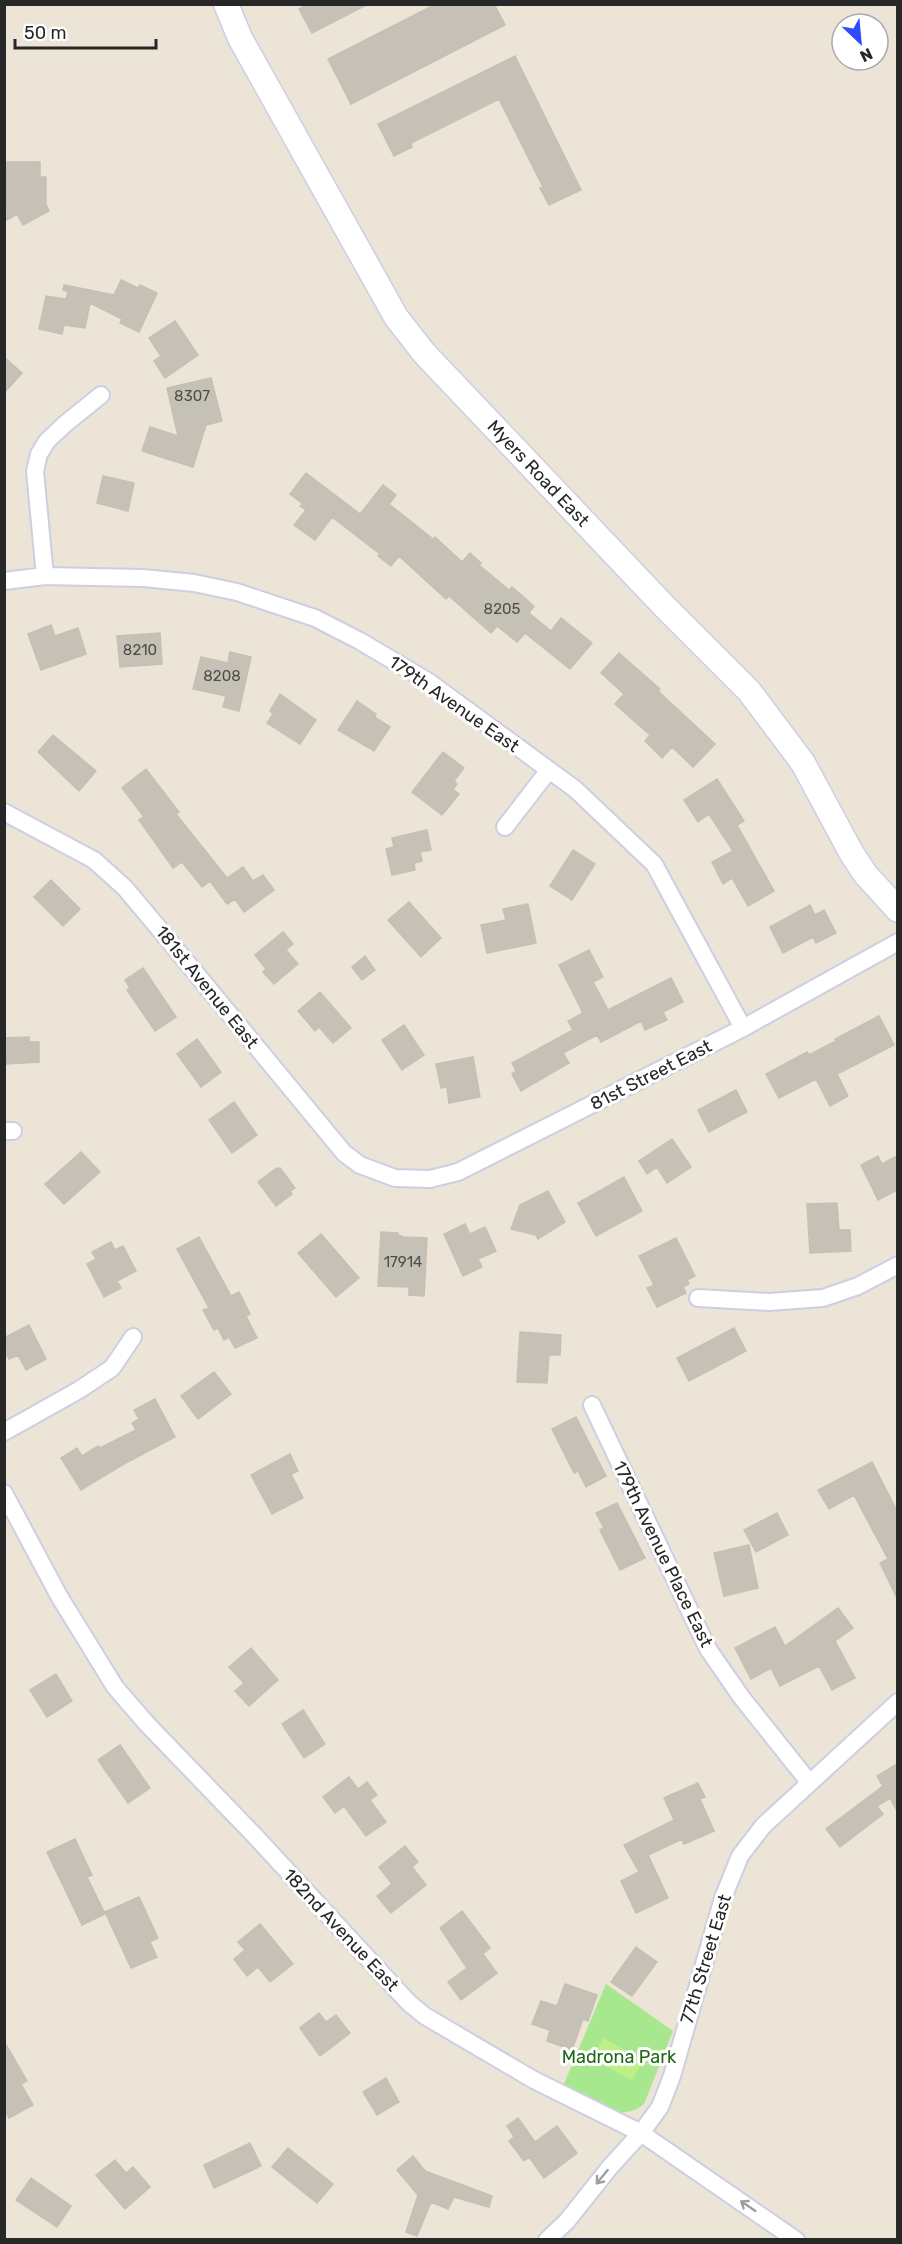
<svg xmlns="http://www.w3.org/2000/svg" width="902" height="2244" font-family="Rubik,sans-serif">
  <style>
    .green { fill: #a7e78e }
    .pitch { fill: #bef088 }
    .building { fill: #c6c1b7; stroke: #c6c0b1; stroke-width: 1.5 }
    .lines { fill: none; stroke-linecap: round; stroke-linejoin: round }
    .street-casing { stroke: #cccfe2; stroke-width: 20 }
    .secondary-casing { stroke: #cccfe2; stroke-width: 27 }
    .street { stroke: #fff; stroke-width: 16 }
    .secondary { stroke: #fff; stroke-width: 24 }
    .oneway { stroke: #9e9e9e }
    .labels { text-anchor: middle; dominant-baseline: central; stroke-width: 6; stroke-linejoin: round; paint-order: stroke }
    .number-label { font-size: 15px; fill: #4f4e4b }
    .street-label { font-size: 18px; fill: #272727; stroke: #fff }
    .park-label { font-size: 18px; fill: #206813; stroke: #fff }
  </style>
  <rect width="100%" height="100%" fill="#ebe4d7"/>
  <path class="green" d="M606,1984l67,47 -29,73c-9,7 -17,9 -28,8l-52,-28z"/>
  <path class="pitch" d="M603,2038l40,22 -11,20 -40,-21z"/>
  <path class="building" d="M309,4h59l-56,29 -13,-24z
    M436,4h58l11,21 -154,79 -23,-45z
    M515,56l66,134 -32,15 -9,-17 3,-1 -44,-88 -88,44 1,4 -18,9 -16,-32z
    M7,162h33v15h6v27l3,7 -26,14 -6,-11 -12,7z
    M121,280l17,8 2,-3 17,8 -18,39 -19,-9 2,-4 -32,-16 -5,25 -21,-3 -2,9 -23,-5 7,-33 20,3 2,-7 -5,-2 1,-5 50,10z
    M175,321l23,34 -33,23 -11,-17 7,-5 -12,-18z
    M4,357l18,16 -18,20z
    M211,378l11,43 -16,4 -13,42 -51,-16 8,-24 28,9 -11,-48z
    M306,473l54,41 23,-29 13,10 -7,9 44,35 2,-2 27,25 8,-9 11,10 -2,2 30,25 3,-3 22,19 -5,7 22,18 10,-13 31,25 -22,26 -45,-36 -8,9 -20,-16 -6,7 -42,-37 -3,3 -47,-43 -8,10 -13,-10 2,-2 -48,-37 -17,23 -21,-15 12,-15 -6,-4 3,-2 -13,-10z
    M103,476l31,7 -6,28 -31,-8z
    M51,625l4,11 23,-8 8,26 -45,16 -13,-36z
    M160,633l2,31 -42,3 -3,-31z
    M230,652l21,5 -12,54 -16,-4 3,-11 -33,-7 8,-32 27,6z
    M619,653l41,36 -2,2 57,53 -22,23 -21,-20 -10,11 -17,-17 5,-6 -35,-31 9,-10 -23,-21z
    M280,694l36,26 -16,24 -33,-21 6,-9 -3,-3z
    M357,701l19,13 -1,3 15,10 -16,24 -36,-21z
    M53,735l43,36 -17,20 -41,-39z
    M443,752l21,16 -10,13 3,3 -4,5 6,5 -17,21 -30,-23z
    M146,769l33,43 -3,2 51,64 16,-11 10,14 10,-6 11,15 -30,22 -9,-13 -8,5 -17,-23 -8,6 -20,-25 -9,6 -34,-48 5,-3 -22,-29z
    M717,779l27,42 -7,4 37,66 -26,15 -16,-28 -9,6 -11,-22 21,-11 -24,-37 -11,8 -14,-22z
    M427,830l4,20 -11,2 2,9 -8,2 1,7 -23,5 -6,-26 8,-2 -2,-9z
    M573,850l22,14 -23,36 -22,-14z
    M51,880l29,29 -17,17 -29,-29z
    M409,902l32,36 -20,19 -33,-37z
    M528,904l8,39 -49,10 -6,-28 25,-5 -3,-11z
    M810,905l5,10 9,-5 12,23 -20,10 -3,-6 -30,16 -13,-26z
    M283,932l10,12 -7,6 12,14 -24,20 -11,-12 3,-3 -11,-14z
    M589,950l14,27 -10,5 15,28 63,-32 12,24 -20,10 4,8 -22,10 -4,-9 -40,21 -4,-7 -34,18 6,10 -48,28 -9,-17 4,-3 -4,-8 61,-33 -5,-9 15,-8 -24,-48z
    M365,956l10,14 -13,10 -10,-13z
    M143,968l33,49 -21,14 -28,-41 3,-2 -5,-8z
    M320,992l31,36 -18,15 -14,-16 -4,4 -17,-20z
    M879,1016l15,29 -57,29 11,22 -18,10 -14,-27 -37,19 -13,-24 41,-22 2,3 27,-14 -1,-2z
    M404,1025l20,30 -22,15 -20,-30z
    M29,1037v5h10v20l-33,2 -2,-26z
    M197,1039l24,33 -20,15 -24,-33z
    M473,1057l7,40 -31,6 -2,-16 -6,1 -5,-24z
    M736,1090l11,22 -38,20 -11,-22z
    M234,1102l23,33 -25,18 -23,-33z
    M672,1139l19,28 -24,16 -10,-16 -10,7 -8,-13z
    M81,1152l19,20 -36,32 -19,-20z
    M878,1156l4,8 15,-8v34l-19,10 -17,-35z
    M277,1168l1,2 2,-2 15,20 -5,3 2,3 -16,12 -18,-24z
    M624,1177l18,34 -46,25 -18,-33z
    M548,1191l17,31 -27,17 -2,-4 -25,-6 9,-24z
    M837,1203l2,27h11l1,21 -41,2 -3,-49z
    M465,1224l5,10 15,-7 11,24 -18,8 4,8 -19,9 -19,-42z
    M381,1232l17,1v2l6,2 23,1 -3,58 -15,-1v-8l-31,-1z
    M321,1234l38,44 -23,19 -38,-44z
    M199,1237l32,59 8,-4 11,22 -4,2 11,22 -22,10 -6,-11 -5,3 -6,-12 -4,2 -11,-20 6,-2 -32,-59z
    M676,1238l19,38 -8,4 2,4 -6,3 3,6 -29,14 -10,-19 7,-3 -15,-29z
    M111,1242l4,8 8,-4 13,25 -19,10 4,7 -17,9 -17,-33 9,-5 -4,-7z
    M29,1325l17,34 -20,11 -8,-15 -9,4 -5,-9v-12z
    M734,1328l12,23 -57,30 -12,-23z
    M520,1332l41,3 -1,20h-11l-2,28 -30,-1z
    M214,1372l17,22 -33,25 -17,-23z
    M155,1399l20,38 -53,28 -41,25 -20,-32 16,-10 5,8 16,-10 2,2 36,-18 -4,-7 7,-4 -5,-9z
    M576,1417l30,59 -20,11 -8,-16 -4,2 -22,-44z
    M290,1454l8,17 -7,3 12,24 -31,16 -21,-39z
    M872,1462l25,49v87l-17,-35 8,-4 -34,-64 -25,14 -11,-19z
    M617,1503l28,55 -25,12 -20,-40 4,-2 -8,-15z
    M777,1513l11,22 -32,17 -12,-22z
    M749,1545l9,43 -34,8 -10,-43z
    M838,1608l15,20 -18,13 20,37 -23,12 -13,-24 -39,20 -9,-18 -20,11 -16,-31 40,-21 10,19z
    M251,1648l27,32 -29,26 -14,-15 9,-8 -15,-16z
    M56,1674l16,27 -25,16 -17,-27z
    M303,1710l22,34 -21,14 -22,-34z
    M120,1745l30,43 -22,15 -30,-43z
    M897,1764v47l-7,-13 -13,8 6,8 -43,33 -14,-18 57,-43 -6,-10z
    M349,1777l9,12 9,-7 10,13 -7,5 16,22 -20,14 -22,-30 -9,7 -12,-16z
    M698,1783l7,14 -5,2 14,32 -30,13 -2,-5 -34,16 20,43 -32,15 -15,-32 18,-9 -15,-27 50,-25 -10,-22z
    M75,1839l17,36 -5,2 18,37 -23,11 -35,-73z
    M405,1846l13,16 -6,5 14,18 -35,28 -14,-17 15,-12 -13,-17z
    M139,1897l19,41 -8,4 7,15 -26,11 -26,-56z
    M462,1911l28,37 -7,6 14,19 -36,27 -13,-18 19,-14 -27,-40z
    M260,1924l33,40 -23,18 -12,-15 -11,9 -13,-17 11,-9 -7,-8z
    M636,1947l21,15 -25,34 -21,-14z
    M565,1984l32,11 -9,26 -5,-2 -11,31 -25,-9 3,-11 -18,-6 9,-23 16,5z
    M319,2013l7,9 10,-7 14,18 -30,23 -20,-28z
    M4,2041l23,40 -6,3 12,21 -24,13 -5,-9z
    M386,2078l13,24 -22,13 -14,-23z
    M518,2118l17,24 22,-16 20,27 -33,25 -15,-21 -5,4 -15,-20 5,-4 -7,-11z
    M250,2143l11,23 -47,22 -10,-23z
    M288,2148l45,36 -16,19 -45,-36z
    M413,2156l12,15 67,25 -3,11 -35,-10 -6,12 -17,-7 -14,34 -11,-4 12,-37 -21,-25z
    M115,2160l11,13 7,-6 17,20 -25,22 -29,-34z
    M31,2178l40,28 -14,21 -41,-27z"/>
  <g class="lines">
    <g class="street-casing">
      <path id="street" d="M45,576l-10,-105 4,-17 8,-13 18,-17 36,-29
        M4,581l41,-5 98,2 51,5 43,9 78,26 45,23 69,41 146,107 79,75 89,164
        M4,812l90,48 31,28 31,37 188,228 16,12 35,13 35,1 28,-7 285,-144 155,-86
        M505,827l44,-57
        M4,1131h9
        M698,1298l71,4 54,-4 35,-12 40,-21
        M592,1405l116,244 34,49 67,84
        M4,1432l75,-42 33,-22 21,-31
        M4,1493l55,103 56,91 32,37 108,112 154,167 16,13 109,64 107,53 155,107
        M547,2240l20,-19 43,-54 31,-34 19,-26 12,-31 51,-178 17,-42 23,-30 135,-124"/>
    </g>
    <g class="secondary-casing">
      <g id="secondary">
        <path id="s1" d="M226,4l14,34 156,279 28,36 240,253 85,85 54,72 49,91 14,21 32,35"/>
      </g>
    </g>
    <use href="#street" class="street"/>
    <use href="#secondary" class="secondary"/>
  </g>
  <defs><path id="oneway-shaft" d="M-6 0H5M1.5-3L5.5 0L1.5 3" fill="none" stroke-width="1.6" stroke-linecap="round" stroke-linejoin="round" transform="scale(1.5)"/></defs>
  <g class="oneway">
    <use href="#oneway-shaft" transform="translate(602 2177) rotate(129)"/>
    <use href="#oneway-shaft" transform="translate(748 2206) rotate(-146)"/>
  </g>
  <g class="labels">
    <g class="number-label">
      <text x="192" y="396">8307</text>
      <text x="502" y="609">8205</text>
      <text x="140" y="650">8210</text>
      <text x="222" y="676">8208</text>
      <text x="403" y="1262">17914</text>
    </g>
    <g class="street-label">
      <text stroke="none"><textPath href="#s1" startOffset="568">Myers Road East</textPath></text>
      <text transform="translate(454 704) rotate(35)">179th Avenue East</text>
      <text transform="translate(207 987) rotate(51)">181st Avenue East</text>
      <text transform="translate(651 1075) rotate(-27)">81st Street East</text>
      <text transform="translate(663 1554) rotate(64)">179th Avenue Place East</text>
      <text transform="translate(341 1930) rotate(47)">182nd Avenue East</text>
      <text transform="translate(706 1959) rotate(-73)">77th Street East</text>
    </g>
    <g class="park-label">
      <text x="619" y="2057">Madrona Park</text>
    </g>
  </g>
  <rect width="902" height="2244" fill="none" stroke="#272727" stroke-width="12"/>
  <g transform="translate(860 42) rotate(154)"><circle r="28" fill="#ffffff" stroke="#a9a9a9" stroke-width="1.5"/>
  <path d="M0-4.5L10 22L0 15L-10 22Z" fill="#304aff"/>
  <text y="-9" font-size="16" font-weight="bold" text-anchor="middle" fill="#272727">N</text>
  </g>
  <path d="M15 39v9h141v-9" fill="none" stroke="#272727" stroke-width="3"/>
  <text x="24" y="39" font-size="18" fill="#272727" stroke="#ffffff" stroke-width="4.5" paint-order="stroke">50 m</text>
</svg>
